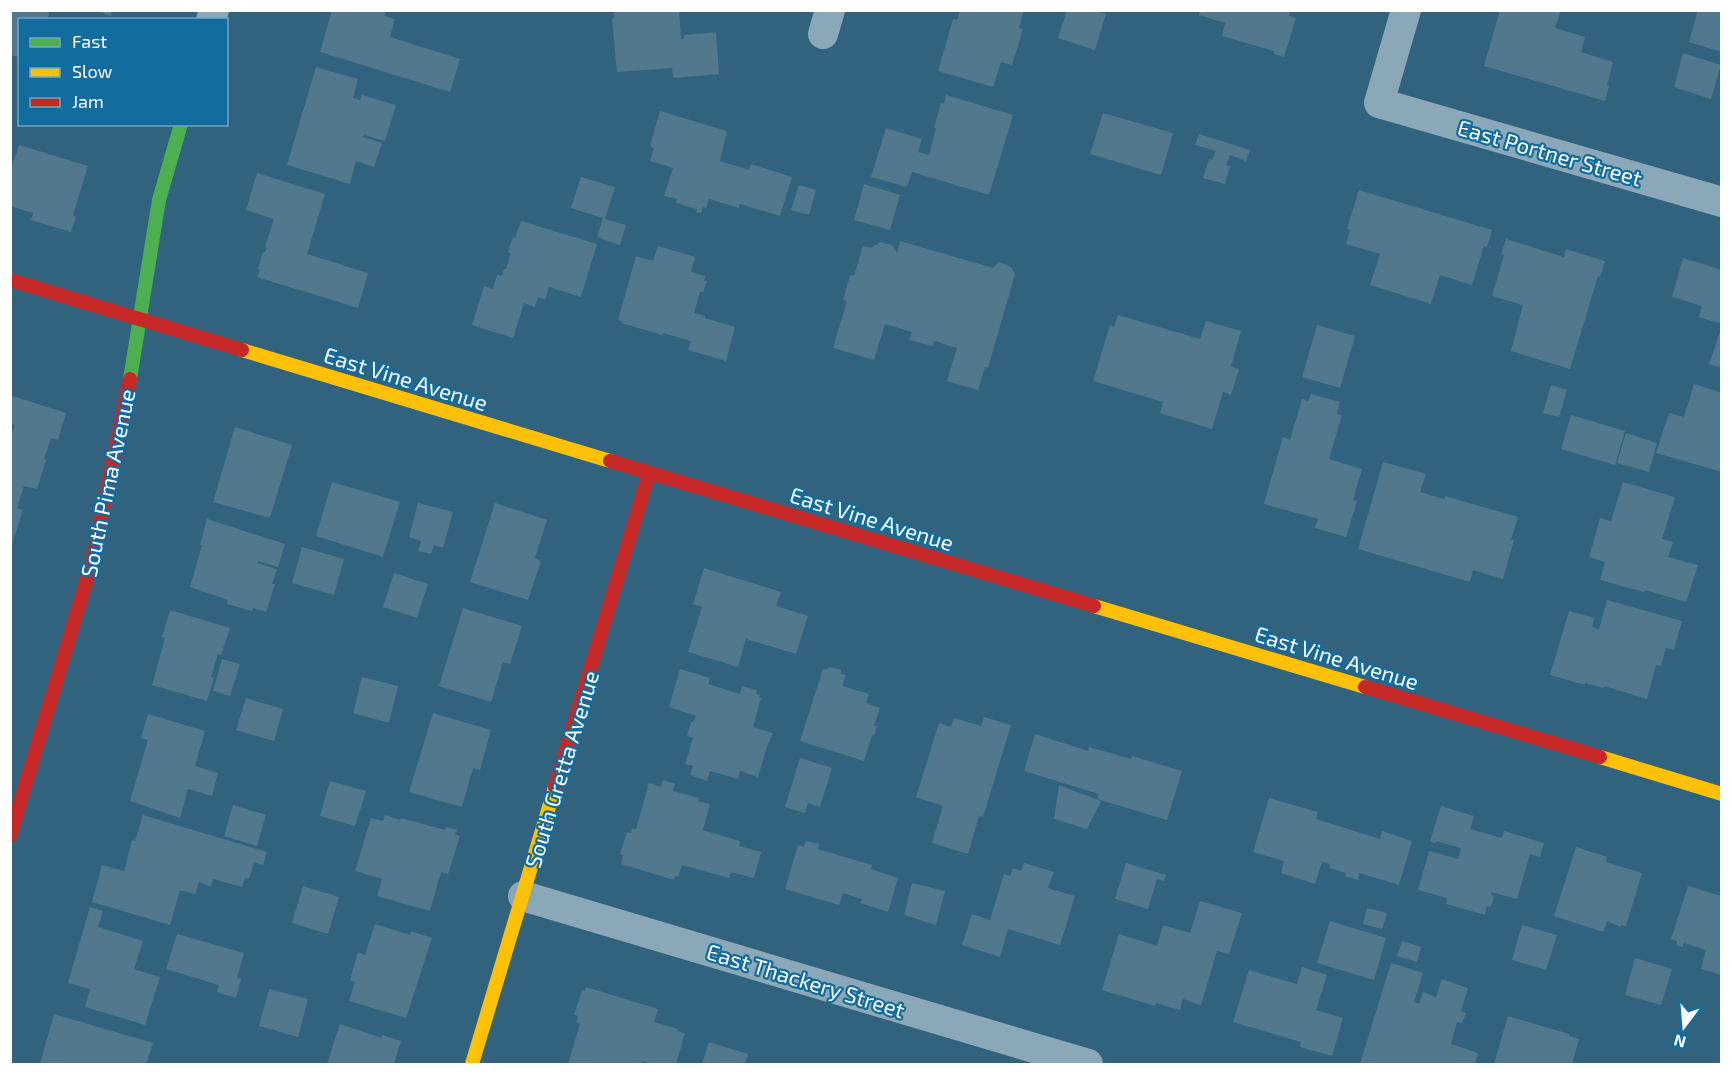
<svg xmlns="http://www.w3.org/2000/svg" width="1732" height="1075" font-family="'Exo 2',sans-serif">
  <style>
    .building { fill: #51788d }
    .lines { fill: none; stroke-linecap: round; stroke-linejoin: round }
    .street { stroke: #8aa8b8; stroke-width: 30 }
    .fast { stroke: #4caf50; stroke-width: 14 }
    .slow { stroke: #ffc107; stroke-width: 14 }
    .jam { stroke: #c62828; stroke-width: 14 }
    .labels { text-anchor: middle; dominant-baseline: central; stroke-width: 4.5; stroke-linejoin: round; paint-order: stroke }
    .street-label { font-size: 22px; fill: #fff; stroke: #126c9e }
  </style>
  <rect width="100%" height="100%" fill="#32637e"/>
  <path class="building" d="M10,10h40l-3,10h-27v37l-10,-2z
    M95,10h17l-1,6z
    M332,10h54l-2,6 11,3 -5,18 70,22 -10,33 -130,-40z
    M614,10h65l2,29h3v-4l32,-3 3,42 -46,4 -1,-10 -55,4 -5,-53h2z
    M960,10h64l-5,18 4,1 -11,36 -11,-3 -8,25 -55,-16 15,-52 4,1z
    M1067,10h28l11,4 -11,36 -37,-12z
    M1200,10h90l-1,6 7,2 -12,39 -10,-3v-3l-52,-15 3,-13 -26,-8z
    M1500,10h61l-6,18 30,9 -4,15 32,10 -6,23 2,1 -4,15 -121,-35z
    M1698,10h24v42l-33,-10z
    M1683,53l38,12 -10,34 -37,-12z
    M316,67l42,12 -5,19 7,2 2,-5 34,10 -11,36 -21,-6 -1,2 19,6 -8,24 -18,-6 -6,23 -63,-19z
    M946,95l67,20 -24,80 -77,-23 -5,15 -36,-10 15,-49 36,11 -4,13 11,3 7,-27h-2l7,-25 3,1z
    M660,111l67,20 -7,30 29,9 2,-6 41,13 -12,39 -40,-12 -1,4 -30,-9 -3,9 -3,-1 -2,6 -5,-1 1,-3 -21,-6 1,-4 -13,-3 9,-28 -23,-7 4,-13 -4,-2z
    M1103,113l70,20 -12,42 -71,-21z
    M1199,134l51,16 -4,11 -16,-6 -4,10 4,1 -5,18 -22,-6 6,-19 3,1 4,-9 -21,-6z
    M19,145l69,21 -15,49 3,2 -5,15 -40,-12 2,-7 -23,-7v-40l2,1z
    M257,173l68,21 -18,60 61,19 -10,35 -101,-31 3,-7 -2,-1 5,-17h2l2,-4 -2,-1 9,-28 -28,-9z
    M581,177l34,10 -10,32 21,6 -6,20 -23,-8 6,-19 -32,-10z
    M864,184l36,11 -10,35 -36,-10z
    M799,185l17,5 -7,25 -18,-5z
    M1359,190l133,40 -5,17 -3,-1 -12,39 -32,-10 -9,29 -61,-19 10,-31 -34,-10 4,-14 -3,-1z
    M521,221l76,23 -16,53 -32,-10 -4,13 -7,-3 -3,10 -11,-4 -11,35 -41,-13 12,-39 9,3 4,-14 5,1 2,-7h2l5,-16 -3,-1 5,-15 2,1z
    M1506,239l58,18 2,-8 39,12 -5,16 -2,-1 -28,93 -59,-18 12,-46 -31,-9 12,-41 -3,-1z
    M900,241l93,27 6,-6 12,5 4,7 -27,94 -3,-1 -7,23 -31,-9 10,-33 -23,-7 -1,5 -24,-6 3,-8 -27,-8 -11,36 -41,-12 14,-47 -4,-1 7,-25 4,1 9,-30 8,2 10,-6 11,3 5,8z
    M658,246l37,11 -4,15 14,4 -1,4 3,1 -4,11h-3l-6,21 11,3v2l30,9 -9,34 -38,-11 3,-9 -28,-8 -1,2 -41,-12 1,-2 -4,-1 18,-64 17,5z
    M1683,258l39,12v54l-23,-7 3,-11 -30,-9z
    M1118,315l82,24 6,-18 35,10 -10,35 8,3 -8,26 -8,-3 -11,37 -52,-16 3,-11 -70,-21 17,-56 4,2z
    M1317,325l38,11 -15,52 -38,-11z
    M1722,326v42l-13,-4z
    M1694,384l28,9v79l-66,-19 13,-40 15,4z
    M1551,385l16,5 -8,27 -16,-4z
    M1311,394l29,8 -3,12 5,1 -13,44 33,10 -9,31 4,1 -11,36 -31,-9 3,-9 -54,-15 19,-67 7,3 12,-41 6,2z
    M10,395l56,18 -8,27 -7,-2 -7,21 2,1 -9,29 -13,-3 -7,22 6,2 -12,37 -1,-108 5,-14 -5,-1z
    M1571,415l54,16 -10,34 -54,-16z
    M235,427l57,18 -22,73 -57,-16z
    M1626,433l31,10 -8,29 -32,-9z
    M1383,462l43,12 -6,18 24,7 1,-3 73,21 -7,23h3l-11,39 -30,-9 -3,12 -112,-33z
    M332,482l68,20 -17,55 -67,-21z
    M1623,482l52,15 -13,42 11,3 -5,15 30,8 -12,37 -41,-12 -1,2 -44,-12 5,-18 -16,-5 11,-39 11,3z
    M418,503l35,9 -10,36 -9,-3 -3,9 -13,-3 3,-10 -12,-4z
    M495,503l52,17 -12,38 6,3 -13,39 -58,-18z
    M207,519l78,25 -7,23 -20,-6 -1,2 20,6 -5,15h3l-9,28 -13,-4 -1,3 -25,-7 1,-4 -38,-13 12,-42h-2z
    M302,547l42,12 -10,36 -42,-12z
    M704,568l77,24 -5,14 32,10 -12,38 -50,-15 -8,28 -50,-15 14,-45 -9,-3z
    M394,573l34,11 -11,34 -34,-11z
    M1607,600l75,21 -8,29 -8,-2 -5,18 -5,-1 -9,34 -43,-13v2l-19,-5v2l-35,-10 19,-64 25,7 -2,9 7,2z
    M463,608l59,18 -12,38 -7,-2 -12,40 -52,-16z
    M170,610l60,18 -9,27 -3,-1 -7,23 3,1 -7,23 -55,-16 13,-47 -3,-1z
    M222,659l18,5 -10,32 -17,-5z
    M830,667l11,3v4l5,1 -4,11 27,8 -3,9 14,5 -6,18h3l-3,10 -2,-1 -8,26 -64,-20 23,-72 3,1z
    M680,669l30,9 -2,6 32,10 2,-8 15,4 -1,4 4,1 -1,3h2l-8,29 20,6 -4,10h-1l-10,34 -18,-6 -2,8 -28,-8 -3,10 -17,-6 3,-9 -8,-2 8,-26 -6,-2 4,-14h2l3,-6 -27,-9z
    M362,677l36,9 -9,37 -36,-10z
    M246,698l37,11 -9,32 -38,-11z
    M433,713l58,17 -11,40 -7,-2 -11,39 -53,-15z
    M148,714l57,17 -10,35 23,7 -6,23 -24,-7 -8,29 -50,-17 18,-61 -7,-2z
    M984,717l27,8 -28,92 -4,-1 -11,38 -36,-11 11,-37 -27,-9 23,-74 12,4 3,-9 27,8z
    M1035,734l53,17 1,-4 42,12 1,-3 50,15 -15,49 -70,-21 2,-5 -75,-23z
    M800,758l32,10 -12,39 -12,-4 -3,10 -20,-6z
    M663,780l12,4 -2,7 26,7 -1,3 12,3 -7,26 37,11 -1,5 22,6 -7,26 -23,-6 -2,6 -47,-13 -4,12 -3,-1 -1,4 -53,-16 2,-9 -3,-1 7,-22 4,1 1,-5 4,1 13,-46 12,4z
    M330,781l36,10 -11,35 -35,-10z
    M1059,785l42,16 -14,28 -33,-10z
    M1269,798l49,14 -2,7 64,20 2,-8 30,10 -13,44 -40,-12 -1,7 -13,-4 1,-3 -17,-5 1,-4 -8,-2 -7,22 -34,-11 3,-12 -31,-9z
    M233,805l33,10 -9,31 -33,-10z
    M1441,806l33,10 -4,13 32,9 2,-7 40,12 -4,14 -10,-3 -13,45 -26,-7v2l3,3 -2,7 -2,3 -3,-1 -2,9 -39,-11 1,-6 -29,-8 11,-39 29,8 3,-11 -25,-7v2l-6,-2z
    M143,815l124,37 -4,13 -9,-3 -5,17 -4,-1 -3,9 -29,-8 -2,8 -12,-5 -4,12 -15,-4 -10,35 -78,-23 10,-37 22,6 8,-31 3,1z
    M385,815l15,5 1,-2 44,12 1,-3 11,3 -2,4 5,2 -12,38 -7,-2 -11,39 -53,-15 5,-17 -27,-8 16,-53 12,3z
    M806,841l13,3 -1,5 54,16 -1,4 27,9 -10,34 -28,-9 2,-4 -19,-6 -4,12 -54,-16 13,-44 6,2z
    M1576,847l31,10 -1,5 36,11 -16,53 -5,-1v2l-14,-6 -4,11 -49,-16z
    M1024,863l30,9 -6,16 27,8 -15,49 -52,-16 -8,28 -38,-12 10,-31 18,6 14,-46 6,2 3,-8 8,3z
    M1126,863l40,12 -2,6 -7,-2 -9,30 -33,-10z
    M912,883l33,8 -9,34 -32,-10z
    M303,886l36,11 -11,37 -36,-11z
    M1688,886l34,10v79l-21,-6 5,-19 -22,-7 -1,4 -7,-2 1,-4 -6,-2z
    M1200,901l42,12 -13,41 -12,-3 -16,54 -18,-6 -3,11 -24,-7 -1,3 -53,-16 17,-56 38,12 6,-21 27,8z
    M90,907l13,4 -5,16 45,14 -9,28 26,8 -15,48 -60,-18 5,-18 -22,-6z
    M1367,908l20,5 -5,16 -19,-5z
    M1330,921l56,17 -12,42 -57,-17z
    M375,924l35,11 1,-4 21,7 -26,80 -57,-17 6,-19 -5,-2 8,-28 7,3z
    M1522,925l35,10 -11,35 -34,-10z
    M177,934l67,19 -7,25 4,1 -5,19 -19,-6 2,-7 -53,-16z
    M1402,941l19,6 -4,15 -20,-6z
    M1635,958l37,11 -11,36 -36,-10z
    M1391,963l32,10 -9,29 5,2 4,-12 13,5 6,-18 26,9 -7,23 5,2 -4,10 -5,-1 -6,22 27,9 -3,11h-115z
    M1302,967l25,8 -11,35 27,8 -11,38 -32,-9 1,-5 -68,-20 16,-52 48,14z
    M586,987l72,22 -4,13 24,7 -1,2 8,2 -9,31h-23l-11,-3 -1,3h-73l12,-40 -4,-2 2,-6 -4,-1 8,-25 3,1z
    M269,989l39,10 -10,38 -39,-11z
    M54,1014l99,29 -7,21h-106z
    M1508,1016l61,18v2l10,3 -7,25h-78z
    M340,1024l42,14v-3l19,6 -7,23h-67z
    M709,1042l39,12 -3,10h-43z"/>
  <g class="lines">
    <path class="street" d="M1406,10l-27,93 343,99
      M211,20l3,-10
      M823,34l7,-24
      M523,896l565,168"/>
    <path class="fast" d="M130,379l29,-179 22,-76"/>
    <path class="slow" d="M242,350l368,111
      M1094,606l271,81
      M1600,757l122,37
      M472,1064l83,-277"/>
    <path class="jam" d="M10,280l232,70
      M610,461l484,145
      M1365,687l235,70
      M555,787l94,-314
      M10,836l82,-274 38,-183"/>
  </g>
  <g class="labels">
    <g class="street-label">
      <text transform="translate(1550 152) rotate(16)">East Portner Street</text>
      <text transform="translate(406 378) rotate(17)">East Vine Avenue</text>
      <text transform="translate(107 483) rotate(-78)">South Pima Avenue</text>
      <text transform="translate(872 518) rotate(17)">East Vine Avenue</text>
      <text transform="translate(1337 657) rotate(17)">East Vine Avenue</text>
      <text transform="translate(561 769) rotate(-73)">South Gretta Avenue</text>
      <text transform="translate(806 980) rotate(17)">East Thackery Street</text>
    </g>
  </g>
  <rect width="1732" height="1075" fill="none" stroke="#ffffff" stroke-width="24"/>
  <rect x="18" y="18" width="210" height="108" fill="#126c9e" stroke="#71a7c5" stroke-width="1.5"/>
  <rect x="30" y="38" width="30" height="9" fill="#4caf50" stroke="#71a7c5" stroke-width="1.5"/>
  <text x="72" y="48" font-size="18" fill="#ffffff">Fast</text>
  <rect x="30" y="68" width="30" height="9" fill="#ffc107" stroke="#71a7c5" stroke-width="1.5"/>
  <text x="72" y="78" font-size="18" fill="#ffffff">Slow</text>
  <rect x="30" y="98" width="30" height="9" fill="#c62828" stroke="#71a7c5" stroke-width="1.5"/>
  <text x="72" y="108" font-size="18" fill="#ffffff">Jam</text>
  <g transform="translate(1684 1027) rotate(196)" stroke="#126c9e" stroke-width="4.5" paint-order="stroke">
  <path d="M0-4.5L10 22L0 15L-10 22Z" fill="#ffffff"/>
  <text y="-9" font-size="16" font-weight="bold" text-anchor="middle" fill="#ffffff">N</text>
  </g>
</svg>
